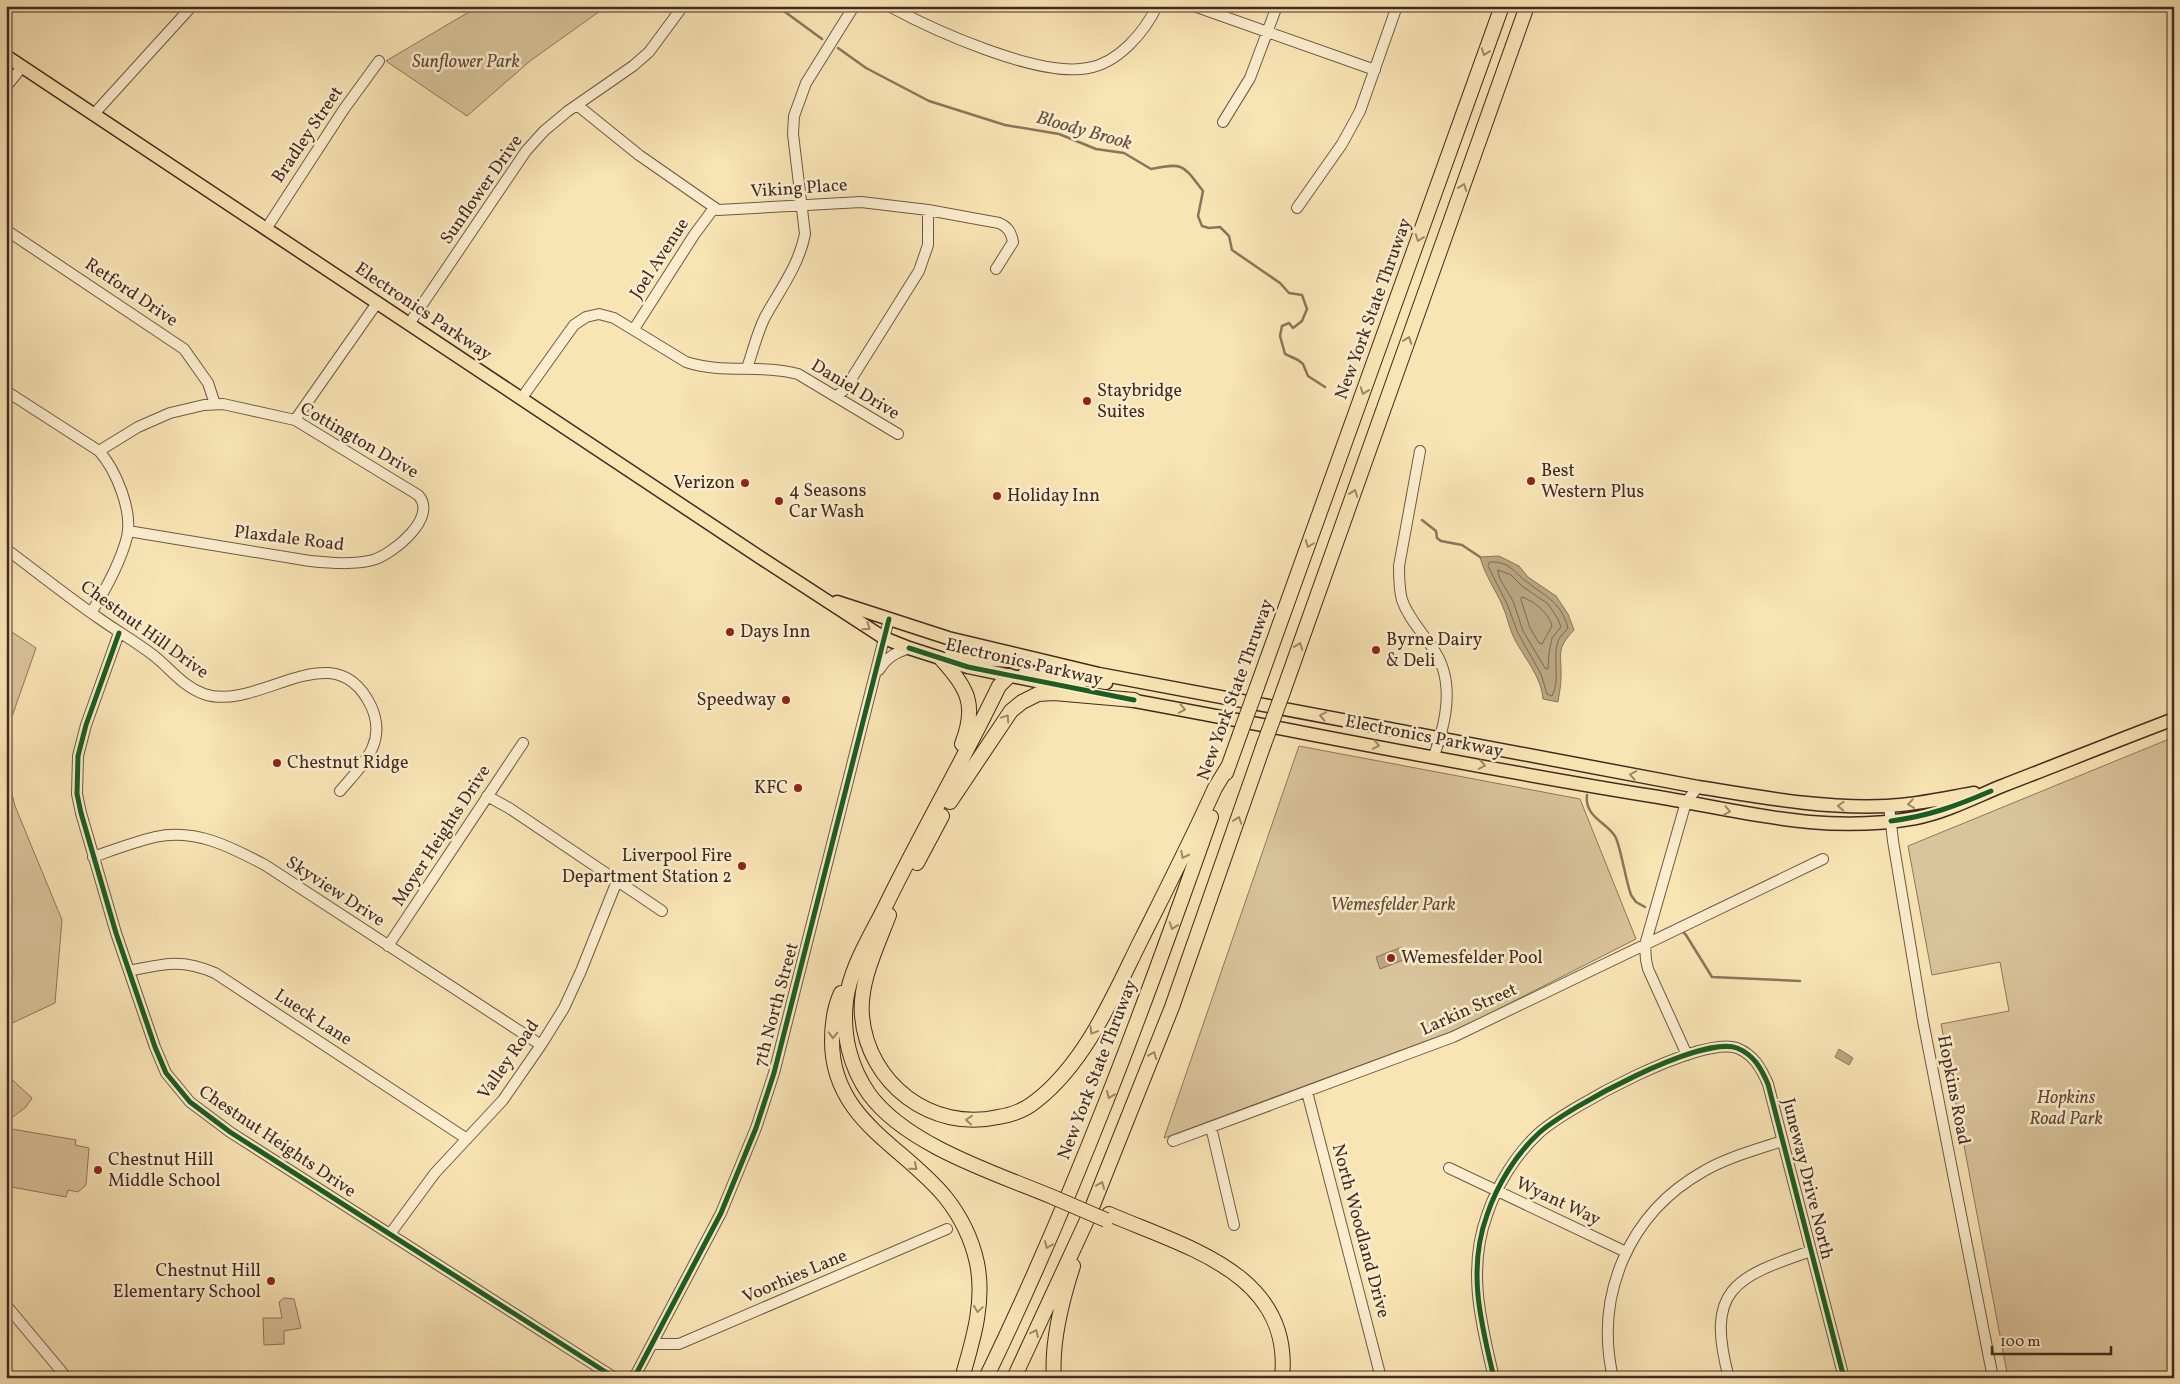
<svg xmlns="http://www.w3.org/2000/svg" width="2180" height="1384" font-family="Vollkorn,serif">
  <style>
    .green { fill: #dac49b; stroke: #8e775e }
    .water { fill: #bba582; stroke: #8b745b }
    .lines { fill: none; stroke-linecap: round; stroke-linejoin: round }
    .shore { stroke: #7e6852; stroke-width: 1 }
    .stream { stroke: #8b745b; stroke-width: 2.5 }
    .minor-casing { stroke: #705846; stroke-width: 12 }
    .major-casing { stroke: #422a21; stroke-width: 15 }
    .highway-casing { stroke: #422a21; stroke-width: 16 }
    .minor { stroke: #fbedce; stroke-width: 10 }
    .major { stroke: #f9e4b4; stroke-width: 12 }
    .highway { stroke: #f9e4b4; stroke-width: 14 }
    .highway-bridge-casing { stroke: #422a21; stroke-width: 16; stroke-linecap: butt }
    .highway-bridge { stroke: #f9e4b4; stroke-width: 14 }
    .cycleway-casing { stroke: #fbedce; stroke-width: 8 }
    .cycleway { stroke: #1b5e20; stroke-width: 5 }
    .oneway { stroke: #9e876a }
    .poi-dot { fill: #8f2418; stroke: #fbedce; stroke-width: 2 }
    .labels { text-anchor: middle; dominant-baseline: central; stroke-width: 5; stroke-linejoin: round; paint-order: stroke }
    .park-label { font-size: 18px; font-style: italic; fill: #604939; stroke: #fbedce }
    .street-label { font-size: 18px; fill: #422a21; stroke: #fbedce }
    .poi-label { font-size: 18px; fill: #422a21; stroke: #fbedce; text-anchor: start }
    .water-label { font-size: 19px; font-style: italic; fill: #664f3e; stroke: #fbedce }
  </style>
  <rect width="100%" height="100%" fill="#f9e4b4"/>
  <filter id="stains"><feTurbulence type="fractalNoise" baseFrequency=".004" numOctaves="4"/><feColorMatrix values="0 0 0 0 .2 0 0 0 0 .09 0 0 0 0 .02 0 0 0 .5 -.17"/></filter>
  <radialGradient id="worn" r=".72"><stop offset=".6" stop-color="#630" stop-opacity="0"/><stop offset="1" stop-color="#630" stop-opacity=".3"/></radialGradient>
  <path class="green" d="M479,6h128l-77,55 -63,55 -81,-55z
    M6,628l30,20 -28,80 -2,19z
    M2174,737v641h-166l-67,-354 68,-13 -9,-49 -68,13 -24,-129z
    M1299,746l281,53 56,140 -175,89 -297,110z
    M6,770l9,36 47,114 -7,83 -49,23z
    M6,1074l26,24 -6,9 -20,15z
    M6,1128l70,12 -1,5 14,3 -3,37 -8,7 -10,-2 -2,7 -60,-11z
    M284,1298l10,1 7,29 -17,3v13l-20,1 -1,-27h19l-3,-16z"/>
  <path class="water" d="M1499,556l20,10 9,11 28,19 12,18 6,16c-19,20 -12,24 -13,48 0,8 -2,16 -3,24l-15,-3c-2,-24 -20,-42 -30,-63 -4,-9 -6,-20 -10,-29 -7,-17 -18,-31 -23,-50z
    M1402,947l4,12 -26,10 -4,-12z
    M1839,1049l14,9 -4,7 -14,-8z"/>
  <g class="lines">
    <path class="shore" d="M1490,562c20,-1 23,10 37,20 19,15 34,20 41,46 -3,4 -8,8 -10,13 -6,18 3,38 -6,55l-5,-2 -6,-20 -23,-41 -11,-29 -19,-38z
      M1498,570l13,5 11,11 26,18 10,15 3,8 -9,11 -3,15 -1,16 -3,-1 -22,-37 -10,-30 -13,-22z
      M1522,597c12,4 27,16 30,29l-10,18 -3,-1 -9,-15 -9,-28z"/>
    <path class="stream" d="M777,6l45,33
      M838,48l28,20 63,33 76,24 54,9 37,15 28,4 27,16c33,-7 32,-4 52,22l-5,25 4,10 7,2 11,-1 9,9 3,14 48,33 9,10 13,2 5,14 -5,12 -9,7 -4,-5 -7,3 -2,10 5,18 13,6 5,4 5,12 17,11
      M1422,520l14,11 1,7 4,3 21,4 18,12
      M1587,795c-3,23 22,28 29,43 6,15 9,40 15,57l5,7 9,5
      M1683,932l3,3 26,42 88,4"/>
    <g class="minor-casing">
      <path id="minor" d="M889,6c44,24 150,72 199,62 30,-5 56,-35 69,-62
        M1194,6l181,64
        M6,87l16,-20
        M577,105l62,50 79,55 143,-8 67,8 71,13c9,4 12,9 14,19l-17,27
        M93,115l99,-109
        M1223,122l27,-44 27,-72
        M1297,208l45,-64 18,-33 37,-105
        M266,229l78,-120 35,-48
        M6,230l178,119 24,34 7,21
        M409,324l117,-173 18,-20 24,-20 65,-45 16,-14 34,-46
        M634,329l60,-94 20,-27
        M747,368c6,-17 10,-35 18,-51 15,-27 34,-52 40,-83l-12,-100 1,-18 12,-33 48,-77
        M6,391l93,60c17,19 34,60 28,86 -7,27 -21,52 -36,76
        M837,396l8,-7 74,-118 9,-26v-35
        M521,399l53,-74 12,-8 13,-3 15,4 72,44c36,12 75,2 112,12l100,60
        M295,420l82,-117
        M99,451l39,-24 32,-14 34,-8 19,-1 72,16 123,75c21,22 -25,59 -45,65 -20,5 -42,3 -63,1l-182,-30
        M1420,451l-21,115c0,11 0,23 3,34 9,26 33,43 41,69 9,29 0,61 -9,87
        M6,549c31,23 62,48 94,70 17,12 36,23 53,36 17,13 29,31 51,39 55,19 130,-65 167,12 17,37 -9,59 -31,85
        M119,633l-33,92 -8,31 -1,38 4,19 35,120 39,114 11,26 24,29 40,30 385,246
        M879,670c8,-13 16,-17 30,-22
        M487,796l22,12 153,103
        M1889,806l4,35 30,180 70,357
        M93,857c20,-7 41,-15 62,-20 40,-9 76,10 110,28l276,180
        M388,946l135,-203
        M129,971c34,-7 52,-13 86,2l252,166
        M1687,1055l-39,-86 -2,-9 -1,-15 41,-143 12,-15
        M1307,1092l74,286
        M1211,1127l23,98
        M1173,1141l280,-104 370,-178
        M1449,1168l177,84
        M390,1234l45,-61 68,-73 38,-55 23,-37 17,-37 36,-90
        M6,1305l61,73
        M653,1344h26l268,-115
        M634,1378l87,-165 35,-85 18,-55 115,-454
        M1494,1378c-13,-55 -27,-108 -7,-163 10,-30 29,-61 52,-82 29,-26 162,-98 198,-85 17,7 24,20 31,36l76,294
        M1613,1378c-19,-83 16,-165 91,-207 24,-14 52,-21 78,-30
        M1729,1378c-24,-88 5,-101 82,-127"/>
    </g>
    <g class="major-casing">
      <path id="major" d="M6,56l755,502 123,80 25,10 59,19 112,23
        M837,602l111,36 151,36 599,113c63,10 125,22 189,19 29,-1 59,-8 87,-13
        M950,656l58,5 11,-4
        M1024,674l17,-1 65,10
        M1124,699c176,32 352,69 528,97 91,15 170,39 264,22 30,-6 57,-20 86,-32 57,-22 114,-45 172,-67"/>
    </g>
    <g class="highway-casing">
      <path id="highway" d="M942,660c26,28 35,46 20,84
        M1009,676l-10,10c-36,75 -78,147 -114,221 -15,30 -35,61 -39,94 -4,33 4,66 23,93 38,52 129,80 186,104
        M1257,687l245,-681
        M1283,692l244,-686
        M1226,773l14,-39
        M950,802l61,-91 11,-9 16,-8 16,-1 80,7
        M917,863l25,-47
        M889,915c-12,32 -30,67 -27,101 6,68 70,116 136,101 14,-2 27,-7 38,-16 51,-40 78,-107 106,-163 25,-50 50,-99 73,-150l14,-23
        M841,993c-7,15 -9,32 -9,48 0,79 72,105 114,157 15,19 26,42 31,65 8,39 -4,77 -15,115
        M1109,1214c76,33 184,59 173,164
        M986,1378c88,-182 158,-370 225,-561
        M1014,1378l73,-158 85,-213 92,-263
        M1054,1378c-3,-37 8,-78 19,-112"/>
    </g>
    <use href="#minor" class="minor"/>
    <use href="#major" class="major"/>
    <use href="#highway" class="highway"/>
    <g class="highway-bridge-casing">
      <path id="highway-bridge" d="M1240,734l17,-47
        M1264,744l19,-52
        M1055,1198l51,22"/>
    </g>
    <use href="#highway-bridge" class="highway-bridge"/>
    <g class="cycleway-casing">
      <path id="cycleway" d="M119,633l-33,92 -8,31 -1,38 4,19 35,120 39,114 11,26 24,29 40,30 385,246
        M909,648l59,19 166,33
        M1891,821c38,-5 65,-15 100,-30
        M634,1378l87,-165 35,-85 18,-55 115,-454
        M1494,1378c-13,-55 -27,-108 -7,-163 10,-30 29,-61 52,-82 29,-26 162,-98 198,-85 17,7 24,20 31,36l76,294"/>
    </g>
    <use href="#cycleway" class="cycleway"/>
  </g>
  <defs><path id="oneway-chevron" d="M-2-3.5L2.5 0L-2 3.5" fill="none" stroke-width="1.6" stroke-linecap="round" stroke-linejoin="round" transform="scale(1.25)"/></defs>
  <g class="oneway">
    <use href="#oneway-chevron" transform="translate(1485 52) rotate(110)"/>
    <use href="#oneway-chevron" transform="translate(1463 187) rotate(-70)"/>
    <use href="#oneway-chevron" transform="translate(1419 238) rotate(110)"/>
    <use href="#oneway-chevron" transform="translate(1408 340) rotate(-70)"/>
    <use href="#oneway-chevron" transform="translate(1364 391) rotate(110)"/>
    <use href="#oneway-chevron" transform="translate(1354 493) rotate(-70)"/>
    <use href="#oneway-chevron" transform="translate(1309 544) rotate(111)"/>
    <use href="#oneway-chevron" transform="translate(867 627) rotate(33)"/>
    <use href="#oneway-chevron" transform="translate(1299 646) rotate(-70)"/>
    <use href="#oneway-chevron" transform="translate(1182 709) rotate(11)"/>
    <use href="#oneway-chevron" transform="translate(1323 716) rotate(-169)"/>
    <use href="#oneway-chevron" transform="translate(1006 718) rotate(-56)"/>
    <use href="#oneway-chevron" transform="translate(1376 745) rotate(11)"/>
    <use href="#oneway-chevron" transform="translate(1482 765) rotate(11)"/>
    <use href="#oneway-chevron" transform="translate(1633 775) rotate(-169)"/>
    <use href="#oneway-chevron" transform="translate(1911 804) rotate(172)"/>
    <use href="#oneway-chevron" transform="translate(1841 806) rotate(-178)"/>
    <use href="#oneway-chevron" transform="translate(1727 811) rotate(11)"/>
    <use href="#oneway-chevron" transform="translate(1238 820) rotate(-71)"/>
    <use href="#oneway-chevron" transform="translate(1184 855) rotate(117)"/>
    <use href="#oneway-chevron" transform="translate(1173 926) rotate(109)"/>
    <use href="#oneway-chevron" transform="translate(1093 1031) rotate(121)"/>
    <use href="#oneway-chevron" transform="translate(833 1035) rotate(91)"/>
    <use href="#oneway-chevron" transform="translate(1153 1055) rotate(-68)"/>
    <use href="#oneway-chevron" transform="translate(1110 1095) rotate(112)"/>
    <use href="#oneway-chevron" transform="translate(969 1120) rotate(-175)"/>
    <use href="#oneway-chevron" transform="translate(914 1167) rotate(41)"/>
    <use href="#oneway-chevron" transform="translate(1101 1185) rotate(-68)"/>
    <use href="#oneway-chevron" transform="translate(1048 1245) rotate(113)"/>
    <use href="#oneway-chevron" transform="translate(978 1309) rotate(98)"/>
    <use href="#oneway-chevron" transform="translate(1035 1333) rotate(-65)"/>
  </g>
  <g class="poi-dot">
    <circle cx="1087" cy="401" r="5"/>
    <circle cx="1531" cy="481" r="5"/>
    <circle cx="745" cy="483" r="5"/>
    <circle cx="997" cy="496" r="5"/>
    <circle cx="779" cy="501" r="5"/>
    <circle cx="730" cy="632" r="5"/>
    <circle cx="1376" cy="650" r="5"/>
    <circle cx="786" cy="700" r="5"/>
    <circle cx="277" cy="763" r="5"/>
    <circle cx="798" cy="788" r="5"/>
    <circle cx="742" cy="866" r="5"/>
    <circle cx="1391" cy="958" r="5"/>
    <circle cx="98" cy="1170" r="5"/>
    <circle cx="271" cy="1281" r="5"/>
  </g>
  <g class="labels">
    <g class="park-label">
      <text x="466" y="62">Sunflower Park</text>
      <text x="1393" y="905">Wemesfelder Park</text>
      <text x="2066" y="1098">Hopkins<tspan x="2066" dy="21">Road Park</tspan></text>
    </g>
    <g class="street-label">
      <text transform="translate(308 135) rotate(-56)">Bradley Street</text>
      <text transform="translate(799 189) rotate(-4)">Viking Place</text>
      <text transform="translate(482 190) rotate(-55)">Sunflower Drive</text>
      <text transform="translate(660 259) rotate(-57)">Joel Avenue</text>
      <text transform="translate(131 293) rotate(34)">Retford Drive</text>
      <text transform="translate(1374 309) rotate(-70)">New York State Thruway</text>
      <text transform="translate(423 312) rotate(34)">Electronics Parkway</text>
      <text transform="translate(855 390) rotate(31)">Daniel Drive</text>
      <text transform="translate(359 441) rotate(30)">Cottington Drive</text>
      <text transform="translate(289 539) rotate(7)">Plaxdale Road</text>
      <text transform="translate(144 630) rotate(36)">Chestnut Hill Drive</text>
      <text transform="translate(1024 663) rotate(13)">Electronics Parkway</text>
      <text transform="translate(1236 690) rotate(-70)">New York State Thruway</text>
      <text transform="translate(1424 737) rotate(11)">Electronics Parkway</text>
      <text transform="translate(442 836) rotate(-57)">Moyer Heights Drive</text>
      <text transform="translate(335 892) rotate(33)">Skyview Drive</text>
      <text transform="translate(777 1005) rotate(-75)">7th North Street</text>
      <text transform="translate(1469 1010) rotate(-24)">Larkin Street</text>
      <text transform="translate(313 1018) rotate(33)">Lueck Lane</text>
      <text transform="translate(509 1060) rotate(-55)">Valley Road</text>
      <text transform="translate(1098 1070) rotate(-69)">New York State Thruway</text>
      <text transform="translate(1953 1090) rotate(79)">Hopkins Road</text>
      <text transform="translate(277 1142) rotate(34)">Chestnut Heights Drive</text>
      <text transform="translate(1807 1179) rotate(76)">Juneway Drive North</text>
      <text transform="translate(1558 1202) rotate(25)">Wyant Way</text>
      <text transform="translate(1360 1231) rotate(75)">North Woodland Drive</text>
      <text transform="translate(795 1277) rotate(-23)">Voorhies Lane</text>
    </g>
    <g class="poi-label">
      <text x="1097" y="391">Staybridge<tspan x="1097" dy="21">Suites</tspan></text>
      <text x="1541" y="471">Best<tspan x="1541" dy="21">Western Plus</tspan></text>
      <text x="735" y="483" text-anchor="end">Verizon</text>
      <text x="789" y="491">4 Seasons<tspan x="789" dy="21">Car Wash</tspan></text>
      <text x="1007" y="496">Holiday Inn</text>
      <text x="740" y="632">Days Inn</text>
      <text x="1386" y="640">Byrne Dairy<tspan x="1386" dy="21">&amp; Deli</tspan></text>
      <text x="776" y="700" text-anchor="end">Speedway</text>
      <text x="287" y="763">Chestnut Ridge</text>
      <text x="788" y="788" text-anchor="end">KFC</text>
      <text x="732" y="856" text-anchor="end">Liverpool Fire<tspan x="732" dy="21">Department Station 2</tspan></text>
      <text x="1401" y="958">Wemesfelder Pool</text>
      <text x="108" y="1160">Chestnut Hill<tspan x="108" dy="21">Middle School</tspan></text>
      <text x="261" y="1271" text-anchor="end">Chestnut Hill<tspan x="261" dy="21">Elementary School</tspan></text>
    </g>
    <g class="water-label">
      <text transform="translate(1084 131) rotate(16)">Bloody Brook</text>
    </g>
  </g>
  <rect width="2180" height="1384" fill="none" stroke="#f9e4b4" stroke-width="25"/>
  <rect x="8" y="8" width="2165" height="1369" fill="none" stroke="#422a21" stroke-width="2.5"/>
  <rect x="12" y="12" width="2155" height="1359" fill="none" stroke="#422a21"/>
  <path d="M1992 1346v8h119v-8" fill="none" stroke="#422a21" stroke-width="2.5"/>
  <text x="2000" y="1346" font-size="15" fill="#422a21" stroke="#fbedce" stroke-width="4" paint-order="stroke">100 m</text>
  <rect width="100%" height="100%" filter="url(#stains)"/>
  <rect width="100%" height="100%" fill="url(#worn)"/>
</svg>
